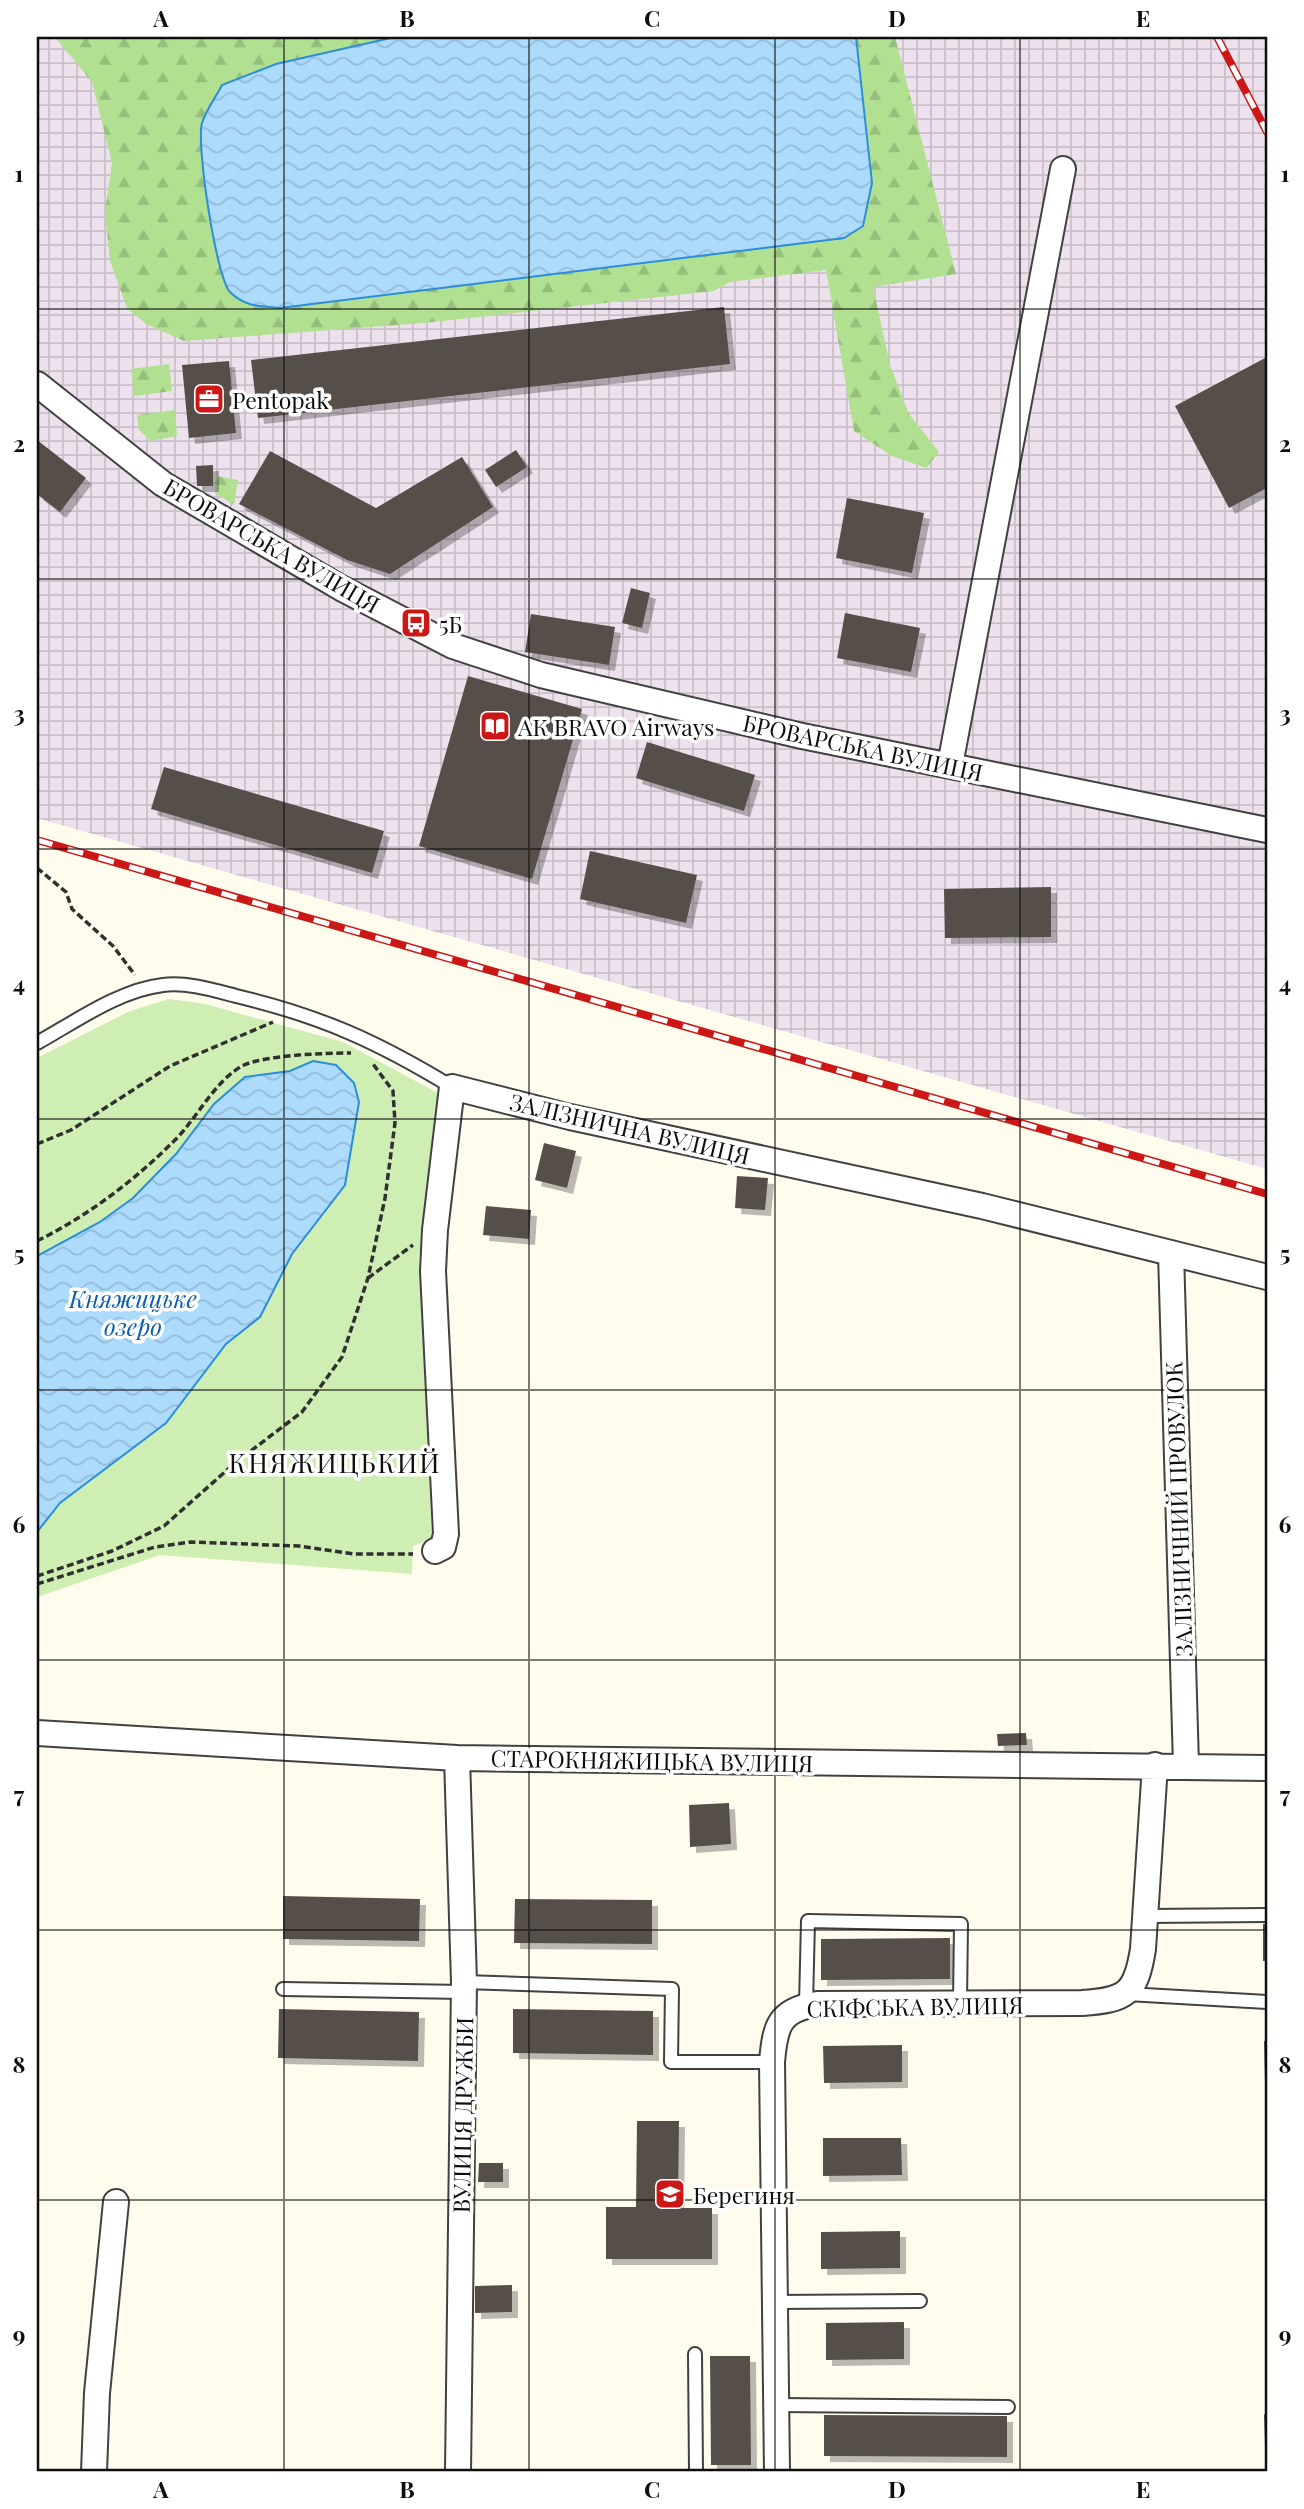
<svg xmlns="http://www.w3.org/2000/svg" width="1304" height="2509" font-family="'Playfair Display',serif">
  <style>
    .industrial { fill: url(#industrial-grid) }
    .forest { fill: url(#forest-firs) }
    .park { fill: #cfeeb3 }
    .water { fill: url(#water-waves); stroke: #2c8ddb; stroke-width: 2 }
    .building { fill: #574f49; filter: url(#shadow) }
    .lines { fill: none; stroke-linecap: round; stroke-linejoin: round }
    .service-casing { stroke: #414141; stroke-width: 16 }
    .minor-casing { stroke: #414141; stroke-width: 28 }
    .path { stroke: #303030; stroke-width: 3.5; stroke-dasharray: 7 3.5; stroke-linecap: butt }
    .service { stroke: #fff; stroke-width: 12 }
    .minor { stroke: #fff; stroke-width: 24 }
    .rail-casing { stroke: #cc1717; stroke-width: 8 }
    .rail { stroke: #fff; stroke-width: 5; stroke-dasharray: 16; stroke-linecap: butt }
    .grid { fill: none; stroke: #0e0e0e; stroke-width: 2; stroke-opacity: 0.55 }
    .labels { text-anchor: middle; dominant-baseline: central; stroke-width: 7; stroke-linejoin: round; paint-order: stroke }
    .poi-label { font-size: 23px; fill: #0e0e0e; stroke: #fff; text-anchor: start }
    .street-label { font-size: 23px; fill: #0e0e0e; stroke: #fff }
    .water-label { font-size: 24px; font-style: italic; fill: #0a5eac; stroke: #fff }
    .quarter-label { font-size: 26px; letter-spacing: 2px; fill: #0e0e0e; stroke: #fff }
    .neatline { fill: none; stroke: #0e0e0e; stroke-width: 2.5 }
    .grid-label { font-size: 23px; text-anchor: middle; font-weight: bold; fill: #0e0e0e }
  </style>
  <defs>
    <pattern id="industrial-grid" width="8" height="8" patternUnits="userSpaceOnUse" patternTransform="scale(1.75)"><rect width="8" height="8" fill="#ede1ed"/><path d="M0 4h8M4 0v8" fill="none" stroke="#cac0ca"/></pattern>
    <pattern id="forest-firs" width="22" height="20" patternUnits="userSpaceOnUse" patternTransform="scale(1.75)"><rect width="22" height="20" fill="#b1e091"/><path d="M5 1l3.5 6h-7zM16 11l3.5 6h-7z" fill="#97bf7c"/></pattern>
    <pattern id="water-waves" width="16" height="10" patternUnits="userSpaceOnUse" patternTransform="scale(1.75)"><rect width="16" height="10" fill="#addbfc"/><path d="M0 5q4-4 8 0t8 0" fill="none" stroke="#94bbd7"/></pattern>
    <filter id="shadow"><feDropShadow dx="6" dy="6" stdDeviation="0" flood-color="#0004"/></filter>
  </defs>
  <rect width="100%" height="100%" fill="#fffcee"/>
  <path class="industrial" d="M37,37h1230v1132l-1230,-351z"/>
  <path class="forest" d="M55,37h340l-119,27 -53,21 592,156 29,-3 28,-55 -16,-146h39l61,237 -83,13 17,78 19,49 30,38 -13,16 -34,-12 -38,-25 -28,-161 -96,12 -16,9 -290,32 -240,18 -38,-17 -19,-16 -17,-47 -5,-49 7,-49 -20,-81z
    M169,364l3,27 -38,5 -3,-27z
    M175,410l2,26 -26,5 -12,-11 -2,-15z
    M216,476l22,4 -4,25 -19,-12z"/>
  <path class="park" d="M169,999l36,5 138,38 95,51 -19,166 13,280 -19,7 -1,28 -252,-19 -123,42v-539l93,-47z"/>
  <path class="water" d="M395,37h461l16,146 -9,43 -19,12 -564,70c-20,-2 -35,-1 -50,-16 -14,-15 -34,-148 -28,-169 4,-13 14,-26 20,-38l54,-21z
    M313,1061l23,4 18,18 5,19 -14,83 -53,69 -32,63 -34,27 -60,79 -106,80 -23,29v-276l63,-34 33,-24 43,-44 38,-50 31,-27 45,-6z"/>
  <path class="building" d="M724,307l6,57 -472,54 -7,-58z
    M1267,357v131l-38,20 -54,-102z
    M229,361l7,72 -47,5 -7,-73z
    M37,440l49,38 -26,34 -23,-18z
    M516,450l11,17 -31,20 -11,-17z
    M270,451l106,57 86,-51 31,50 -103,67 -43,-14 -108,-56z
    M213,465v21h-16l-1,-20z
    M847,498l77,15 -12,60 -76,-15z
    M631,588l19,5 -8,35 -20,-5z
    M845,613l75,15 -9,44 -74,-14z
    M531,614l84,13 -6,38 -84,-13z
    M468,676l114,33 -50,170 -113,-33z
    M647,742l108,33 -11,36 -108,-33z
    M164,767l220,64 -12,42 -221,-64z
    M590,851l107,24 -11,48 -106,-24z
    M1051,887v50l-106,1 -1,-49z
    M544,1143l32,8 -9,37 -32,-8z
    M737,1176l31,2 -3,32 -30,-2z
    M486,1206l45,4 -2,29 -46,-4z
    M1026,1733l1,12 -29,1 -1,-12z
    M729,1803l2,41 -41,3 -1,-42z
    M283,1896l137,3 -1,42 -136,-2z
    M515,1899l137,1v44l-138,-1z
    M1263,1924h4v37h-4z
    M950,1938v41l-129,1v-41z
    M279,2009l140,3 -1,49 -140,-3z
    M513,2009l140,2v44l-140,-2z
    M1264,2041h3v41h-2z
    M902,2045v37l-78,1 -1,-37z
    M637,2121h42l-1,87h34v51h-106v-52h30z
    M823,2138h78l1,37 -79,1z
    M479,2163h24v19h-25z
    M900,2231v37l-79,1v-37z
    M512,2285v27l-37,1v-27z
    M904,2322v37l-78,1v-37z
    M710,2356h40l1,109h-40z
    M1264,2414h3v31h-2z
    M824,2415l183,1v41l-183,-1z"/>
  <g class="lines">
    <g class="service-casing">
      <path id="service" d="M37,1043c38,-21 82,-53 126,-58 24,-3 50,5 73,11 85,20 142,46 216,91
        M1146,1916l121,-1
        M464,1982l208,7 -1,73h101
        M283,1989l181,3
        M1127,1994l140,8
        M806,2005l2,-84 153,3 -1,79
        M775,2302l145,-1
        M695,2354l1,118
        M776,2405l232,2"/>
    </g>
    <g class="minor-casing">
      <path id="minor" d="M37,384l126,100 178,104 112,58 88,29 261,61 465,94
        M950,765l113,-596
        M1171,1253l15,512
        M435,1551l8,-4 3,-13 -13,-263 2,-41 17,-143 118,30 412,89 285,71
        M37,1733l420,25 810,10
        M457,1758l7,224 -6,490
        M94,2472l3,-79 19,-191
        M777,2472l-5,-410c3,-36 7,-52 45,-58l265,-1c44,-3 54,-9 61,-54l12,-184"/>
    </g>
    <path class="path" d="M37,868l29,24 6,17 41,37 22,29
      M37,1144l34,-14 99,-64 103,-44
      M37,1241c52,-26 97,-60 138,-101 23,-23 40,-60 69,-75 23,-10 81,-12 107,-12
      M368,1278l45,-33
      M37,1576l75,-25 52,-25 71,-63 67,-51 40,-55 26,-79 17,-80 10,-75 -2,-32 -20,-27
      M37,1584l118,-37 36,-5 108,4 55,8h59"/>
    <use href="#service" class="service"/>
    <use href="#minor" class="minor"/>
    <g class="rail-casing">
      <path id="rail" d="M1217,37l50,95
        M37,840l1230,354"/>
    </g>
    <use href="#rail" class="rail"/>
  </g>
  <path class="grid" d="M284,37v2435M529,37v2435M775,37v2435M1020,37v2435M37,309h1230M37,579h1230M37,849h1230M37,1119h1230M37,1390h1230M37,1660h1230M37,1930h1230M37,2200h1230"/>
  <defs>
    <g id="office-square" transform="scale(1.575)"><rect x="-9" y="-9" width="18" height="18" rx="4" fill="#cc1717" stroke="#fff"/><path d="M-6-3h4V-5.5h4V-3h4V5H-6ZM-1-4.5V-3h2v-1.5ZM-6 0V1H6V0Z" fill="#fff"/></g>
    <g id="bus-square" transform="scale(1.575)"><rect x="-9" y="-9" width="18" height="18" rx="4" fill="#cc1717" stroke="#fff"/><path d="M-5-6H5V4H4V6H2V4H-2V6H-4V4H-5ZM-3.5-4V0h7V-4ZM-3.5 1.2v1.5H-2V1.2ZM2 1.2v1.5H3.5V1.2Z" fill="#fff"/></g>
    <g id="library-square" transform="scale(1.575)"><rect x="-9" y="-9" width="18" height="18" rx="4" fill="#cc1717" stroke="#fff"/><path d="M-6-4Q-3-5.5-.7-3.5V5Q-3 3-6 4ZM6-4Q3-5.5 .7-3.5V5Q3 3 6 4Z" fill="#fff"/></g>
    <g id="school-square" transform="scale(1.575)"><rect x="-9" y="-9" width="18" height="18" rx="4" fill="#cc1717" stroke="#fff"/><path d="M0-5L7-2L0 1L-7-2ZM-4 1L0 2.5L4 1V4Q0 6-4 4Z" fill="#fff"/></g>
  </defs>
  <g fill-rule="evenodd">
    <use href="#office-square" x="209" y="399"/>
    <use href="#bus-square" x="416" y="623"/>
    <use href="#library-square" x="495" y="726"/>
    <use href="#school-square" x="670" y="2194"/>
  </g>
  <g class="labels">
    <g class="poi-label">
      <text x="232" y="399">Pentopak</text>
      <text x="439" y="623">5Б</text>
      <text x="518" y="726">АК BRAVO Airways</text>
      <text x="693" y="2194">Берегиня</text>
    </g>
    <g class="street-label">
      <text transform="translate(272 545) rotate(30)">БРОВАРСЬКА ВУЛИЦЯ</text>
      <text transform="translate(863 747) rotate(12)">БРОВАРСЬКА ВУЛИЦЯ</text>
      <text transform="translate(630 1128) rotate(13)">ЗАЛІЗНИЧНА ВУЛИЦЯ</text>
      <text transform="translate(1178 1509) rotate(-92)">ЗАЛІЗНИЧНИЙ ПРОВУЛОК</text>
      <text transform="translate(652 1760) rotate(1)">СТАРОКНЯЖИЦЬКА ВУЛИЦЯ</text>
      <text transform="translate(915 2006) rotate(-1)">СКІФСЬКА ВУЛИЦЯ</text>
      <text transform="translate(462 2115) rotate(-89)">ВУЛИЦЯ ДРУЖБИ</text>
    </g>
    <g class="water-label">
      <text x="133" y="1298">Княжицьке<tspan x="133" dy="28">озеро</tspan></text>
    </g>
    <g class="quarter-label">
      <text x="335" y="1462">КНЯЖИЦЬКИЙ</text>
    </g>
  </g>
  <rect width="1304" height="2509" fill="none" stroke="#ffffff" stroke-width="77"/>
  <rect x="38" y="38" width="1228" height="2432" class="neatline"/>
  <g class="grid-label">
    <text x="161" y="27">A</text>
    <text x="407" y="27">B</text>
    <text x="652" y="27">C</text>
    <text x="897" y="27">D</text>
    <text x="1143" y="27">E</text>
    <text x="19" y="182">1</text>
    <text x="1285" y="182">1</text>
    <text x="19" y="452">2</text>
    <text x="1285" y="452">2</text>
    <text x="19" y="722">3</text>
    <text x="1285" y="722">3</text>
    <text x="19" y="992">4</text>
    <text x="1285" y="992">4</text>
    <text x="19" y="1262">5</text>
    <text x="1285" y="1262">5</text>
    <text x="19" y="1533">6</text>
    <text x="1285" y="1533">6</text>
    <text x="19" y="1803">7</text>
    <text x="1285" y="1803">7</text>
    <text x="19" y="2073">8</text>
    <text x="1285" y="2073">8</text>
    <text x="19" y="2343">9</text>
    <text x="1285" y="2343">9</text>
    <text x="161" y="2498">A</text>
    <text x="407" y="2498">B</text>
    <text x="652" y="2498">C</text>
    <text x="897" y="2498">D</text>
    <text x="1143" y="2498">E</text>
  </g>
</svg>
